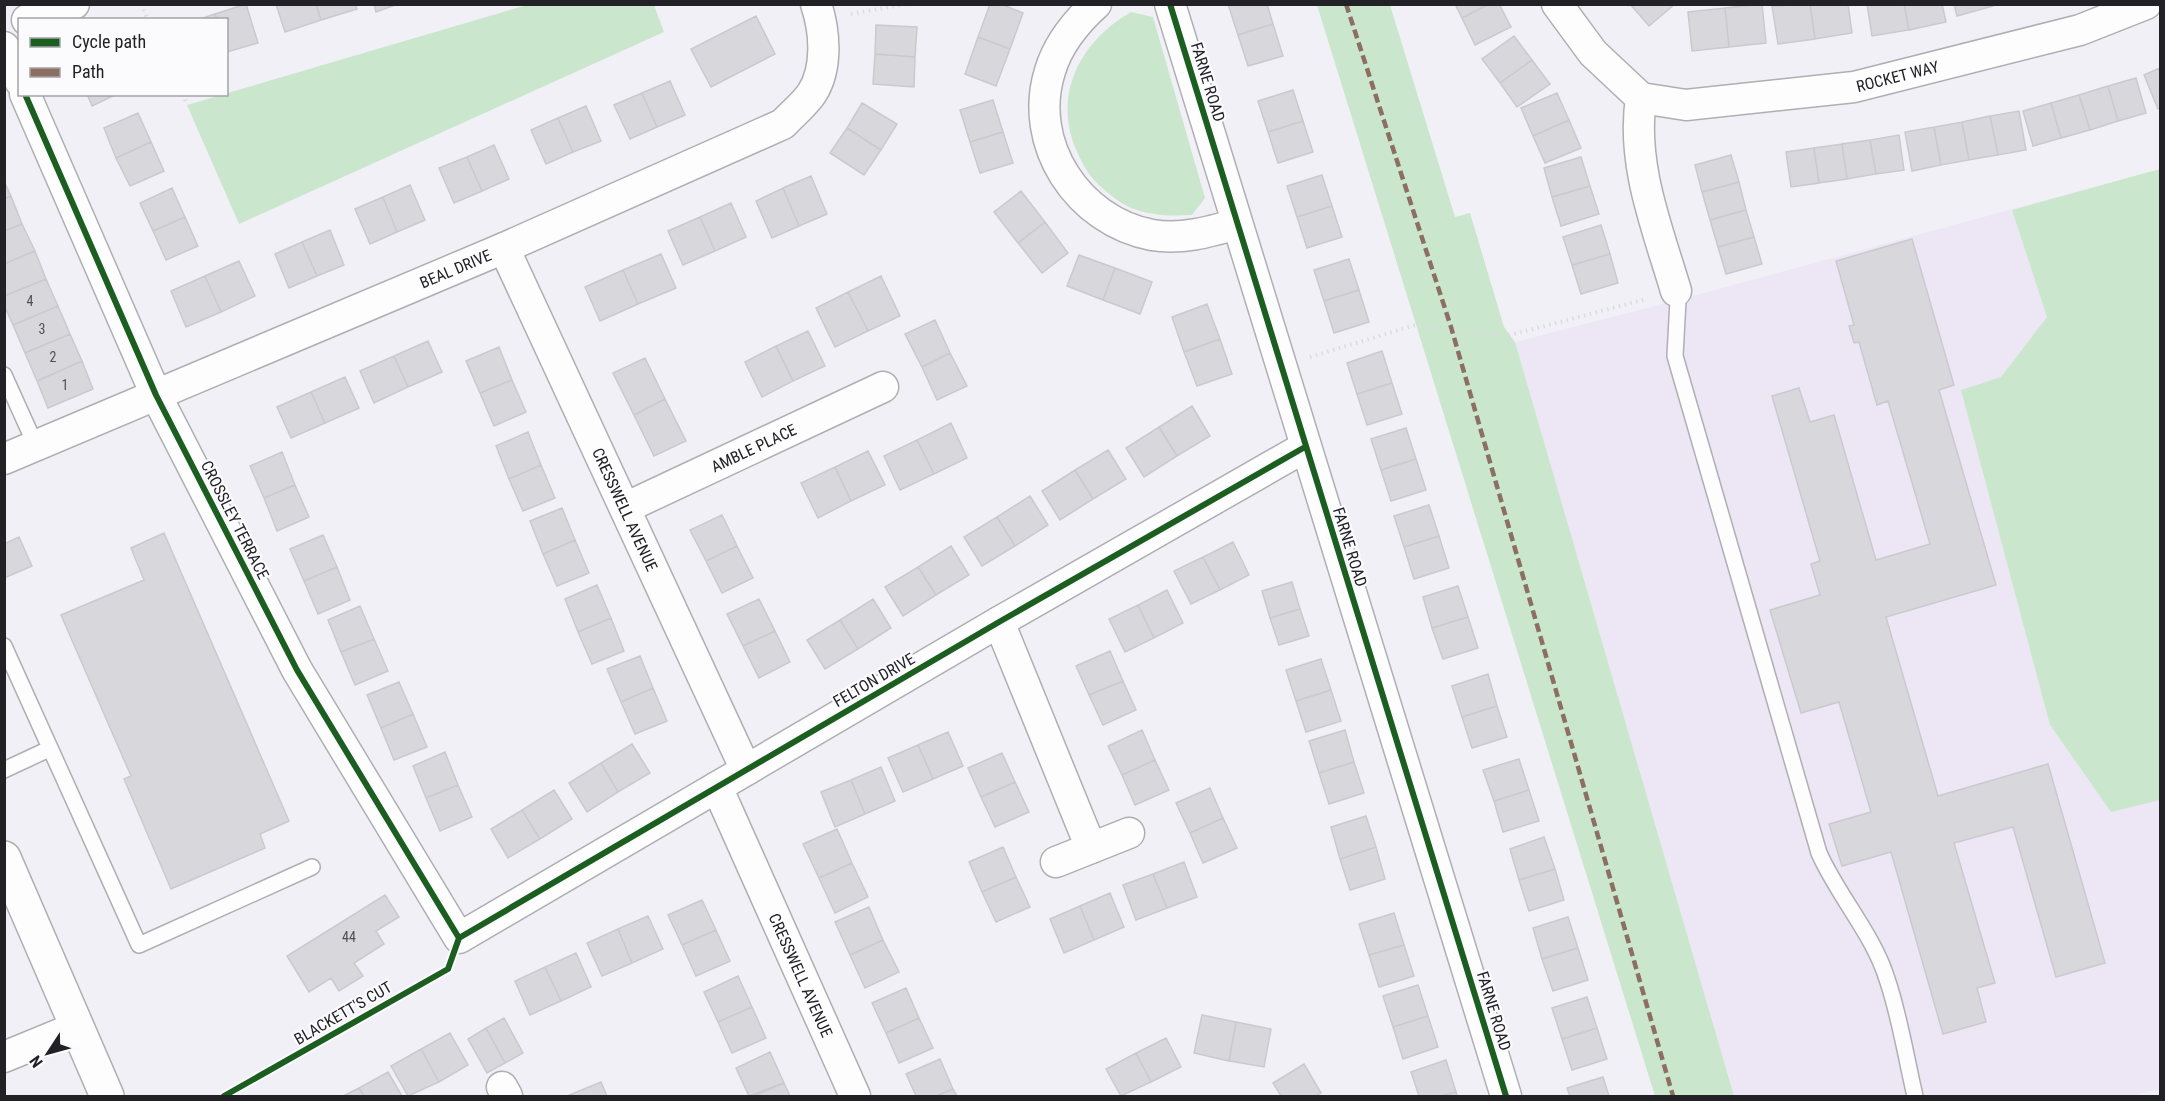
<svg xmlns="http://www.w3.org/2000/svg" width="2165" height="1101" font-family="'Roboto Condensed',sans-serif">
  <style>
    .education { fill: #ede7f5 }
    .green { fill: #cae7cd }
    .building { fill: #d7d7dc; stroke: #cacace; stroke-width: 1.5 }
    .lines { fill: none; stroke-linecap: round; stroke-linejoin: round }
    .service-casing { stroke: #afafb3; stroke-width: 18 }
    .minor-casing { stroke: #afafb3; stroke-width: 33 }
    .secondary-casing { stroke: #afafb3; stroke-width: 36 }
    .path { stroke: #dcdcde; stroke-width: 4; stroke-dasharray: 1.5 4.5; stroke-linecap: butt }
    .service { stroke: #fdfdfe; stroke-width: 15 }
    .minor { stroke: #fdfdfe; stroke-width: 30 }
    .secondary { stroke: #fdfdfe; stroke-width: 33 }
    .quiet { stroke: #8d6e63; stroke-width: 4.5; stroke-dasharray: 9 4.5; stroke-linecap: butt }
    .cycleway-casing { stroke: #fbfbfe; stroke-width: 10 }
    .cycleway { stroke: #1b5e20; stroke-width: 6 }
    .labels { text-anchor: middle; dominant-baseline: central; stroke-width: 4.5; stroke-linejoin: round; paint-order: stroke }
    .number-label { font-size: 14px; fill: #505054 }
    .street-label { font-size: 16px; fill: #222126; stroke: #fbfbfe }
  </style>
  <rect width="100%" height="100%" fill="#f0f0f6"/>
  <path class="education" d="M2160,169v920l-28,7h-398l-219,-754 163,-42z"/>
  <path class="green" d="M527,5h127l10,27 -425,192 -52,-119z
    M1317,5h73l65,212 15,-4 34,114 11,15 219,754h-79z
    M1131,12l22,5 52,181 -13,17c-19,1 -36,1 -55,-5 -14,-4 -27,-15 -38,-25 -12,-11 -18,-24 -24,-38 -22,-55 7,-107 56,-135z
    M2160,169v631l-49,12 -61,-87 -89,-335 40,-13 46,-60 -35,-107z"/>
  <path class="building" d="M246,4l12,39 -31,9 -1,-32h-9l-2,-6z
    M276,4h40l5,16 -36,12z
    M316,4h39l2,5 -36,11z
    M374,4h24l-22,8z
    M990,4h11l22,9 -13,36 -32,-12z
    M1228,4h39l6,20 -35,11z
    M1455,4h34l-27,14z
    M1489,4h10l12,23 -36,18 -13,-27z
    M1630,4h45l-26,22z
    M1762,4l4,39 -37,4 -4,-39z
    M1810,4h38l4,29 -37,6z
    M1810,4l5,35 -37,5 -6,-38z
    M1867,4h37l5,26 -37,6z
    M1904,4h38l4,18 -37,8z
    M1954,4h39v2l-36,10z
    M1725,8l4,39 -37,4 -4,-39z
    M215,14l2,6h-20z
    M756,16l19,38 -64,33 -20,-38z
    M1273,24l10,32 -35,10 -10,-31z
    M876,25l41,2 -2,30 -40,-3z
    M1514,36l18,24 -32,23 -18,-24z
    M978,37l32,12 -14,37 -31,-12z
    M875,54l40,3 -1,30 -41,-3z
    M1532,60l18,24 -33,23 -17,-24z
    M2160,68v40l-2,1 -14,-34z
    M2136,78l10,35 -28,8 -10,-35z
    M670,81l15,34 -28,12 -15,-34z
    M2108,86l10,35 -28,9 -11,-35z
    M1293,90l10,31 -35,11 -10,-31z
    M642,93l15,34 -27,12 -16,-34z
    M1557,93l12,27 -36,16 -12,-28z
    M87,94h30l-25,12z
    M2079,95l11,35 -29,8 -10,-35z
    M993,100l10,32 -33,10 -10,-32z
    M862,103l35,21 -16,26 -34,-22z
    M2051,103l10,35 -28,8 -10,-35z
    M586,106l15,35 -28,11 -15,-34z
    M2019,111l7,39 -28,5 -8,-39z
    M138,113l13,29 -35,16 -12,-30z
    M1990,116l8,39 -29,5 -7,-38z
    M558,118l15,34 -27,12 -15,-34z
    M1569,120l12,28 -36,15 -12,-27z
    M1303,121l10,31 -35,11 -10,-31z
    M1962,122l7,38 -28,5 -7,-38z
    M1934,127l7,38 -29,6 -7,-39z
    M847,128l34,22 -17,25 -34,-22z
    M1003,132l10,31 -33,10 -10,-31z
    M1899,135l5,35 -28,4 -6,-34z
    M1870,140l6,34 -29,5 -5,-35z
    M151,142l13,29 -34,15 -14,-28z
    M1842,144l5,35 -28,4 -5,-35z
    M494,145l15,34 -27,12 -15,-34z
    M1814,148l5,35 -28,4 -5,-35z
    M1731,155l8,27 -37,10 -7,-27z
    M467,157l15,34 -28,12 -15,-35z
    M1581,157l9,29 -38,11 -8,-29z
    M1322,175l10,31 -35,11 -10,-31z
    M811,176l16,38 -28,12 -16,-38z
    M4,181l7,15 -7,3z
    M1739,182l7,28 -36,10 -8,-28z
    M410,185l15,35 -28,12 -14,-35z
    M1590,186l9,28 -38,12 -9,-29z
    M172,188l13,29 -32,14 -13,-28z
    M783,188l16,38 -27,12 -16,-37z
    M1021,191l24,31 -27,21 -24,-31z
    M11,196l11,28 -18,7v-32z
    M383,197l14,35 -27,12 -15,-35z
    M731,203l15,34 -31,14 -15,-34z
    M1332,206l10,31 -35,11 -10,-31z
    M1746,210l8,27 -36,10 -8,-27z
    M185,217l13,29 -32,14 -13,-29z
    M700,217l15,34 -32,14 -15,-34z
    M1045,222l23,31 -26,20 -24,-30z
    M22,224l13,27 -31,13v-33z
    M1601,225l9,29 -38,11 -9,-28z
    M330,230l14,35 -27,11 -15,-34z
    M1754,237l8,27 -36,10 -8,-27z
    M1912,239l42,146 -15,5 57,195 -110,32 52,179 110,-32 57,199 -49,14 -43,-150 -59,16 41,140 -18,5 9,34 -43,12 -52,-182 -49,14 -13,-42 42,-12 -32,-110 -38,11 -31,-103 50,-15 -9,-31 9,-3 -48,-165 27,-8 11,34 24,-7 42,145 54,-16 -42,-143 -11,4 -18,-63 -5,1 -5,-17 5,-1 -18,-64z
    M302,242l15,34 -28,12 -14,-34z
    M35,251l11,28 -42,17v-32z
    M661,254l15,34 -38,16 -15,-34z
    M1610,254l8,29 -37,11 -9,-29z
    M1079,255l36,13 -12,32 -36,-14z
    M1349,259l10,31 -35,11 -10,-31z
    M239,261l16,35 -34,16 -16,-36z
    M1115,268l37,14 -12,32 -37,-14z
    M623,270l15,34 -38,17 -15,-34z
    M205,276l16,36 -35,15 -15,-36z
    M881,276l19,40 -32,15 -20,-39z
    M46,279l12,27 -45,19 -9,-20v-9z
    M1359,290l10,32 -35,11 -10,-32z
    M848,292l20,39 -33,16 -19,-39z
    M1207,304l13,35 -36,13 -12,-35z
    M58,306l12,28 -45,19 -12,-28z
    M935,320l15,33 -28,14 -17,-33z
    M808,331l17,35 -32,15 -17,-35z
    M70,334l12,27 -45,20 -12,-28z
    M1220,339l12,35 -35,12 -13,-34z
    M428,341l14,31 -34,15 -14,-31z
    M776,346l17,35 -31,16 -17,-35z
    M499,347l13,33 -32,13 -14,-32z
    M1382,351l10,32 -35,11 -10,-31z
    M950,353l17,33 -30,14 -15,-33z
    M394,356l14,31 -34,16 -14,-32z
    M645,358l20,41 -31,16 -21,-42z
    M82,361l11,28 -45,19 -11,-27z
    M345,377l14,31 -34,15 -14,-31z
    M512,380l14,32 -32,14 -14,-33z
    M1392,383l10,31 -35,11 -10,-31z
    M311,392l14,31 -34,15 -14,-31z
    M665,399l21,42 -32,15 -20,-41z
    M1192,406l18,30 -33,20 -18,-29z
    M951,423l16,35 -33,16 -17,-34z
    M1159,427l18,29 -33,21 -18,-29z
    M1406,428l10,31 -35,11 -10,-31z
    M528,432l13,33 -32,14 -13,-33z
    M917,440l17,34 -34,16 -16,-34z
    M1108,450l18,29 -33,20 -18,-29z
    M868,451l17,34 -34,16 -16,-34z
    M282,452l13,33 -31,13 -14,-32z
    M1416,459l10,31 -35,11 -10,-31z
    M541,465l14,33 -32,13 -14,-32z
    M835,467l16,34 -33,17 -17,-35z
    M1075,470l18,29 -33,21 -18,-29z
    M295,485l14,32 -32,14 -13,-33z
    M1030,496l18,29 -33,21 -18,-29z
    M1429,505l10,31 -35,11 -10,-31z
    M562,508l13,32 -32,14 -13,-33z
    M722,515l15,31 -31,15 -16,-31z
    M997,517l18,29 -33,20 -18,-29z
    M164,533l125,288 -29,13 5,14 -94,41 -47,-110 7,-3 -70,-161 83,-35 -13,-32z
    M323,535l14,32 -33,14 -14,-32z
    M1439,536l10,32 -35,11 -10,-32z
    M19,537l13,29 -28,12v-34z
    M575,540l14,33 -32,13 -14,-32z
    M1233,542l16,33 -29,15 -17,-33z
    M737,546l16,32 -31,15 -16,-32z
    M951,546l18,29 -33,20 -18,-28z
    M1203,557l17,33 -29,14 -17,-33z
    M337,567l13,33 -32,14 -14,-33z
    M918,567l18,28 -33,21 -18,-29z
    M1292,582l8,27 -30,9 -8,-27z
    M597,585l14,33 -33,14 -13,-33z
    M1458,586l10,31 -36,11 -9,-31z
    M1167,590l16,33 -29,15 -16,-33z
    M759,599l16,32 -32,15 -16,-32z
    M873,599l18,29 -33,21 -18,-29z
    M1138,605l16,33 -29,14 -16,-33z
    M360,606l14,33 -33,13 -13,-32z
    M1300,609l9,27 -30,9 -9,-27z
    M1468,617l10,31 -35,11 -11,-31z
    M611,618l13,33 -32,13 -14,-32z
    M840,620l18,29 -33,20 -18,-29z
    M775,631l15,31 -31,16 -16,-32z
    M374,639l14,32 -33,14 -14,-33z
    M1110,651l13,30 -34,14 -13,-29z
    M640,656l13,32 -32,14 -14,-33z
    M1321,659l10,31 -35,11 -10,-31z
    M1488,674l9,32 -35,11 -10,-31z
    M1123,681l13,29 -33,15 -14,-30z
    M399,682l14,32 -32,14 -14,-33z
    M653,688l14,33 -32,13 -14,-32z
    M1331,690l10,31 -35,11 -10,-31z
    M1497,706l10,31 -35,11 -10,-31z
    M413,714l14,33 -33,13 -13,-32z
    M1142,730l13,30 -33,15 -14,-29z
    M1345,730l9,32 -35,11 -10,-32z
    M948,732l15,34 -30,13 -15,-34z
    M632,744l18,29 -32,19 -17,-29z
    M918,745l15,34 -30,13 -15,-34z
    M445,752l13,33 -32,13 -13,-32z
    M1002,753l13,29 -34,15 -13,-29z
    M1519,759l10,31 -35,11 -11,-31z
    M1155,760l14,30 -34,15 -13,-30z
    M1354,762l10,31 -35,11 -10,-31z
    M601,763l17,29 -31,20 -18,-29z
    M881,767l14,34 -30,13 -14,-34z
    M851,780l14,34 -30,13 -14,-35z
    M1015,782l14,30 -34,15 -14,-30z
    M458,785l14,32 -32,14 -14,-33z
    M1210,788l13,30 -33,15 -14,-30z
    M554,790l18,29 -32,20 -18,-29z
    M1529,790l10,31 -36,11 -9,-31z
    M522,810l18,29 -32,19 -17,-29z
    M1366,816l10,31 -36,12 -9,-32z
    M1223,818l14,30 -34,15 -13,-30z
    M837,829l15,34 -33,15 -16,-34z
    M1544,837l11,32 -36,11 -9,-31z
    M1003,847l13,30 -34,15 -13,-30z
    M1376,847l9,32 -35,11 -10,-31z
    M1184,862l13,35 -30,11 -14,-34z
    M852,863l16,34 -33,16 -16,-35z
    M1555,869l9,31 -35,11 -10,-31z
    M1153,874l14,34 -31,12 -13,-35z
    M1016,877l14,30 -34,15 -14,-30z
    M1110,893l14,34 -30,13 -14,-34z
    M385,895l14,22 -23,14 8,13 -30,19 9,13 -24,15 -8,-13 -22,14 -22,-36z
    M702,900l14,30 -34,15 -14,-30z
    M1080,906l14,34 -30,13 -14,-34z
    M869,907l14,33 -33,15 -15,-33z
    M1394,913l10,32 -35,10 -10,-31z
    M648,916l15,33 -31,14 -14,-34z
    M1568,917l10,31 -36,11 -9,-31z
    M618,929l14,34 -30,13 -15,-33z
    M716,930l14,31 -34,15 -14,-31z
    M883,940l16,32 -34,16 -15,-33z
    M1404,945l10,31 -35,11 -10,-32z
    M1578,948l10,32 -35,11 -11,-32z
    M576,953l15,34 -30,14 -16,-34z
    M545,967l16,34 -31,14 -15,-34z
    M738,976l14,31 -34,15 -14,-30z
    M1418,985l10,31 -35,11 -10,-31z
    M906,988l13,30 -33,15 -14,-30z
    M1587,997l10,31 -35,11 -10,-31z
    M752,1007l14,31 -34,15 -14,-31z
    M1202,1015l34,7 -7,39 -35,-8z
    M1428,1016l10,31 -35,12 -10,-32z
    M504,1018l19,35 -18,10 -19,-35z
    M919,1018l14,30 -34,15 -13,-30z
    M1236,1022l35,7 -7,38 -35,-6z
    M486,1028l19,35 -18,10 -19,-34z
    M1597,1028l10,31 -35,11 -10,-31z
    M450,1033l18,32 -29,17 -18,-33z
    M1166,1038l15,29 -30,15 -15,-29z
    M421,1049l18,33 -31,14 -17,-30z
    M770,1052l14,31 -35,13 -13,-28z
    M1136,1053l15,29 -30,14 -15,-27z
    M940,1059l13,30 -17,7h-20l-10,-22z
    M1446,1060l10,32 -16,4h-21l-8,-24z
    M1304,1064l17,29 -6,3h-34l-8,-13z
    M388,1072l14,24h-38l-5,-8z
    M1603,1077l6,19h-39l-3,-8z
    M601,1082l6,14h-40z
    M784,1083l6,13h-36z
    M359,1088l5,8h-21z
    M953,1089l4,7h-21z
    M1456,1092l1,4h-17z"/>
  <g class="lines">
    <g class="service-casing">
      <path id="service" d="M1676,291l2,9 -3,56 144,497c19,43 54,81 68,126 13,38 19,79 28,117
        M4,375l32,71
        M4,646l135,299 173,-78
        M4,770l45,-21"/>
    </g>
    <g class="minor-casing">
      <g id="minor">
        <path d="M1096,4c-21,19 -38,40 -46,67 -23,73 28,150 102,164 29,5 57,-3 85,-11"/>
        <path d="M1170,4l336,1092"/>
        <path id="s1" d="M1557,4l36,49 48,45 45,7 168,-18 226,-57 66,-26"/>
        <path d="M27,20l47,-16"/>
        <path d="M4,47l16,34"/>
        <path d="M25,94l131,301 141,275 162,268 540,-316 306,-175"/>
        <path d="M1641,98c-10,66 16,129 35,193"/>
        <path id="s2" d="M504,248l242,522"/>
        <path id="s3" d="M4,459l500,-211 279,-124c9,-10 22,-20 29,-31 16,-25 13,-62 4,-89"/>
        <path id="s4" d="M625,508l258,-121"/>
        <path d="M999,622l92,226"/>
        <path id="s5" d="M717,787l138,309"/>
        <path d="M1056,862l73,-29"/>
        <path d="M4,1057l73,-30"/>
        <path d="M502,1087l5,9"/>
      </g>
    </g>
    <g class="secondary-casing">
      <path id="secondary" d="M4,858l103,238"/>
    </g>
    <path class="path" d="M141,4l7,16
      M851,14l55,-10
      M183,94l4,11
      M1310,357l105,-32 92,11 139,-37"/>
    <use href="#service" class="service"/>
    <use href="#minor" class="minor"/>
    <use href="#secondary" class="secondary"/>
    <path class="quiet" d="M1346,4l105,323 222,769"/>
    <g class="cycleway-casing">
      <path id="cycleway" d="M1170,4l336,1092
        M25,94l131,301 141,275 162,268
        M459,938l540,-316 306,-175
        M224,1096l224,-127 11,-31"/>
    </g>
    <use href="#cycleway" class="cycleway"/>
  </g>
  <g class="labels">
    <g class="number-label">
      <text x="30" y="301">4</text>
      <text x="42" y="329">3</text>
      <text x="53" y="357">2</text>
      <text x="65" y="385">1</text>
      <text x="349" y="937">44</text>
    </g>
    <g class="street-label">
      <text stroke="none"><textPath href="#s1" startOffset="386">ROCKET WAY</textPath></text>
      <text transform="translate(1208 82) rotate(73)">FARNE ROAD</text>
      <text stroke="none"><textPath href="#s3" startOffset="490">BEAL DRIVE</textPath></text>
      <text stroke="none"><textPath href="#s4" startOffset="142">AMBLE PLACE</textPath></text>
      <text stroke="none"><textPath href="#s2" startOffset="288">CRESSWELL AVENUE</textPath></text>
      <text transform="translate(235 520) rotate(63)">CROSSLEY TERRACE</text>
      <text transform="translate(1350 547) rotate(73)">FARNE ROAD</text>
      <text transform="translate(874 680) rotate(-30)">FELTON DRIVE</text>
      <text stroke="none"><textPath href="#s5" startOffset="206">CRESSWELL AVENUE</textPath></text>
      <text transform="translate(1494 1011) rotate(73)">FARNE ROAD</text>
      <text transform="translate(343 1013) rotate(-30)">BLACKETT'S CUT</text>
    </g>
  </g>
  <rect width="2165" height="1101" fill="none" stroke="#222126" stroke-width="12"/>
  <rect x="18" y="18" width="210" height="78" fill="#fbfbfe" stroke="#a4a4a8" stroke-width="1.5"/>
  <rect x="30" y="38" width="30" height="9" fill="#1b5e20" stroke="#a4a4a8" stroke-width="1.5"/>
  <text x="72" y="48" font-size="18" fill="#222126">Cycle path</text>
  <rect x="30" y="68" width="30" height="9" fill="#8d6e63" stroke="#a4a4a8" stroke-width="1.5"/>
  <text x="72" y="78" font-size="18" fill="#222126">Path</text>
  <g transform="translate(48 1053) rotate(234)" stroke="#fbfbfe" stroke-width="4.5" paint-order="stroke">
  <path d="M0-4.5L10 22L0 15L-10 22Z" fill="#222126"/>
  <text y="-9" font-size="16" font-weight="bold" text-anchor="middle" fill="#222126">N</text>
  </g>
</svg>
